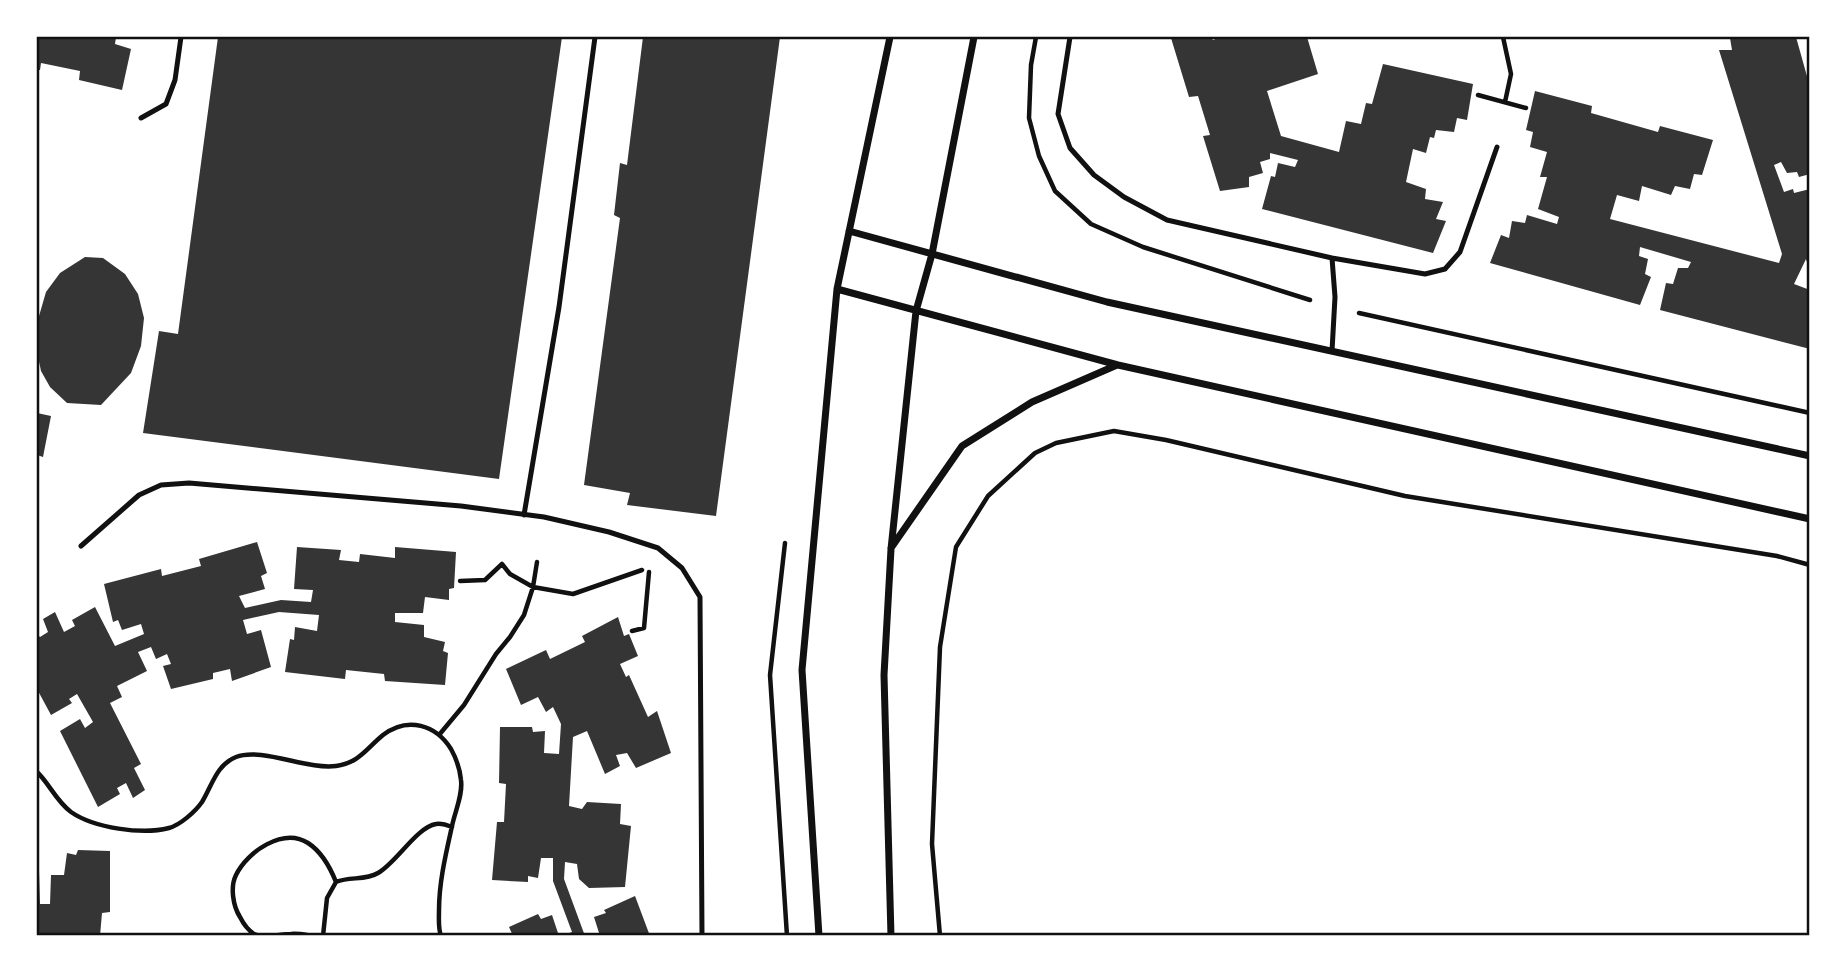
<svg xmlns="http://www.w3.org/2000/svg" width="1847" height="973" font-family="Signika,sans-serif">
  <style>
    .building { fill: #353535 }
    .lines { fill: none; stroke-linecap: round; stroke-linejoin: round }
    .path { stroke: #111; stroke-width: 4.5 }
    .service { stroke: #111; stroke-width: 5 }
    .minor { stroke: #111; stroke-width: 7 }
    .neatline { fill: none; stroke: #111; stroke-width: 2.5 }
  </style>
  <rect width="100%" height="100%" fill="#fff"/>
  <path class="building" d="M37,37h79l-1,7 16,5 -9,41 -43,-10 1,-9 -39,-8 -1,7h-3z
    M218,37h344l-63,442 -356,-46 16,-102 19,3z
    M643,37h137l-64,479 -89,-11 3,-12 -46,-8 36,-267 -6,-3 6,-52 7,2z
    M1176,37h35l2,3 7,-3h87l11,37 -51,17 14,45 58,16 7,-31 15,3 5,-21 6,1 11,-40 90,20 -6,36 -10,-2 -3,14 -18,-2 -2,8 -4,-1 -4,16 -13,-4 -7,33 20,7 -1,10 18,3 -7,17 10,2 -13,32 -171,-44 9,-33 4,1 3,-14 17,4 3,-7 -28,-7v6l-10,3 3,11 -14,4v10l-29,4 -17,-55 7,-1 -12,-39 -9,1 -18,-59z
    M1732,37h64l14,50v87l-11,3 -2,-5 -10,1 -6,-11 -7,3 10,27 9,-3 1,4 16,-4v83l-4,-13 -12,25 16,6v59l-150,-39 6,-27 7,1 5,-16h10l3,-6 -51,-15 -1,9 9,3 -3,15 6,3 -11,28 -150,-42 11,-28 8,3 3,-17 13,2 2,-8 30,9 2,-7 -21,-8 9,-32h-7l7,-25 -17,-5 3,-15 -7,-2 9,-39 57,15 -1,7 67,19 2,-6 53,14 -11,35 -8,-1 -4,15 -15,-3 -4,9 -29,-9 -3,15 -22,-6 -7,24 169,44 3,-9 -63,-204h13l-2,-12z
    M85,257l18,1 22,16 13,20 6,24 -3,28 -10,27 -30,32 -34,-2 -17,-16 -9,-16 -4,-19v-29l9,-31 14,-19z
    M37,413l14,3 -8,41 -6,-2z
    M257,542l10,31 -6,3 4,13 -26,7 6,12 36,-8 30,2 2,-12 -19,-1 3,-42 44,3 -2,10 20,2 1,-8 35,4v-11l61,5 -2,36 -5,1v11l-24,-3 -2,16h-28v9l29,3v12l21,5 -2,9 5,2 -3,32 -60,-4 -1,-7 -38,-4 -1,9 -60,-7 5,-33 4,1 1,-13 22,4 2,-16 -40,-3 -36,8 4,14 14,-4 10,37 -39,14 -2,-12 -17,4v6l-42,10 -8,-23 8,-2 -4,-10 -11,5 -5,-12 -13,5 9,19 -30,15 5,11 -12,6 31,61 -7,4 11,22 -12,8 -7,-15 -9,5 3,6 -22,13 -38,-76 20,-12 5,9 8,-6 -16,-28 -8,5 3,4 -21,12 -14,-26v-55l3,3 8,-5 -5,-13 12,-7 9,20 11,-6 -3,-6 23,-13 20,39 29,-12 -3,-10 -19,6 -4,-10 -5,2 -9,-38 57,-15 1,7 39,-10 -2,-7z
    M618,617l6,19 5,-2 9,22 -18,8 6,13 3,-2 19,42 9,-6 14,42 -35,15 -9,-15 -11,2 4,11 -15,8 -18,-43 -14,6 -4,69 13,3 5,-7 34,2 -1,20 11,2 -6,61 -36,1 -10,-9 -2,-15 -12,-2 -1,17 21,57h-24l11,-4 -19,-51v-23h-12l-3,20 -10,-2v6l-36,-2 5,-58h7l2,-38 -7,-1 1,-56h32l1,5 12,-1 -1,22 15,1 2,-30 -8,-17 -7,5 -8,-15 -17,8 -15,-36 40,-19 4,9 35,-17 -3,-6z
    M78,850l32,1v61l-8,1 -2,23h-63v-65h2l1,33h10l1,-29h13l3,-22 9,2z
    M635,896l15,40h-50l-6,-19 12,-4 -2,-3z
    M538,914l3,5 11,-4 7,21h-46l-4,-9z"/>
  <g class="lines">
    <path class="path" d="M1036,37l-5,28 -2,53 10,38 16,35 36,33 52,23 167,53
      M1503,37l8,37 -6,28
      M1478,95l48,13
      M1359,313l451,100
      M785,543l-15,132 17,261
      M460,581l25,-1 17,-16 8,10 23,13 4,-25
      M632,631l12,-3 5,-56
      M439,735l25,-30 32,-51 14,-17 14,-22 9,-28 40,7 69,-24
      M37,772c12,11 19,29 34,40 23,16 71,23 98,16 11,-3 26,-16 33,-26 10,-16 14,-37 34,-45 26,-10 71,13 100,9 23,-3 31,-18 47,-31 25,-19 53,-10 68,14 5,9 9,21 10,31 2,15 -6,31 -9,46 -6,27 -13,56 -13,84 0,9 -1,18 2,26
      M313,936c-7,-1 -15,-3 -22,-2 -11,0 -27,5 -37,0 -6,-4 -11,-11 -14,-17 -7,-11 -10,-30 -4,-42 11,-23 47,-48 72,-32 14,9 22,24 28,39
      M323,936l4,-38 9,-16c14,-6 29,-1 42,-9 18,-10 39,-46 58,-49 5,-1 11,1 16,3
      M940,936l-8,-92 8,-197 16,-100 32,-51 47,-43 21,-10 58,-12 52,9 239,56 372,60 33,9"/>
    <path class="service" d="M1070,37l-12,77 12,34 24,27 30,22 43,23 165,38 93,16 20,-5 15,-17 37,-105
      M141,118l25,-14 9,-24 6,-43
      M1332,351l3,-54 -3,-39
      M524,515l35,-208 36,-270
      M81,546l58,-51 22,-10 28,-2 272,23 83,11 65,15 49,16 24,20 18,29 2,339"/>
    <path class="minor" d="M849,231l258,71 703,154
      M837,289l281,76 692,154
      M891,548l71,-102 70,-44 85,-37
      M819,936l-17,-266 35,-381 53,-252
      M891,936l-7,-261 7,-126 25,-238 16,-57 42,-217"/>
  </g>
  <rect width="1847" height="973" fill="none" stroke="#ffffff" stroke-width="77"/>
  <rect x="38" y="38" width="1770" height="896" class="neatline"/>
</svg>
